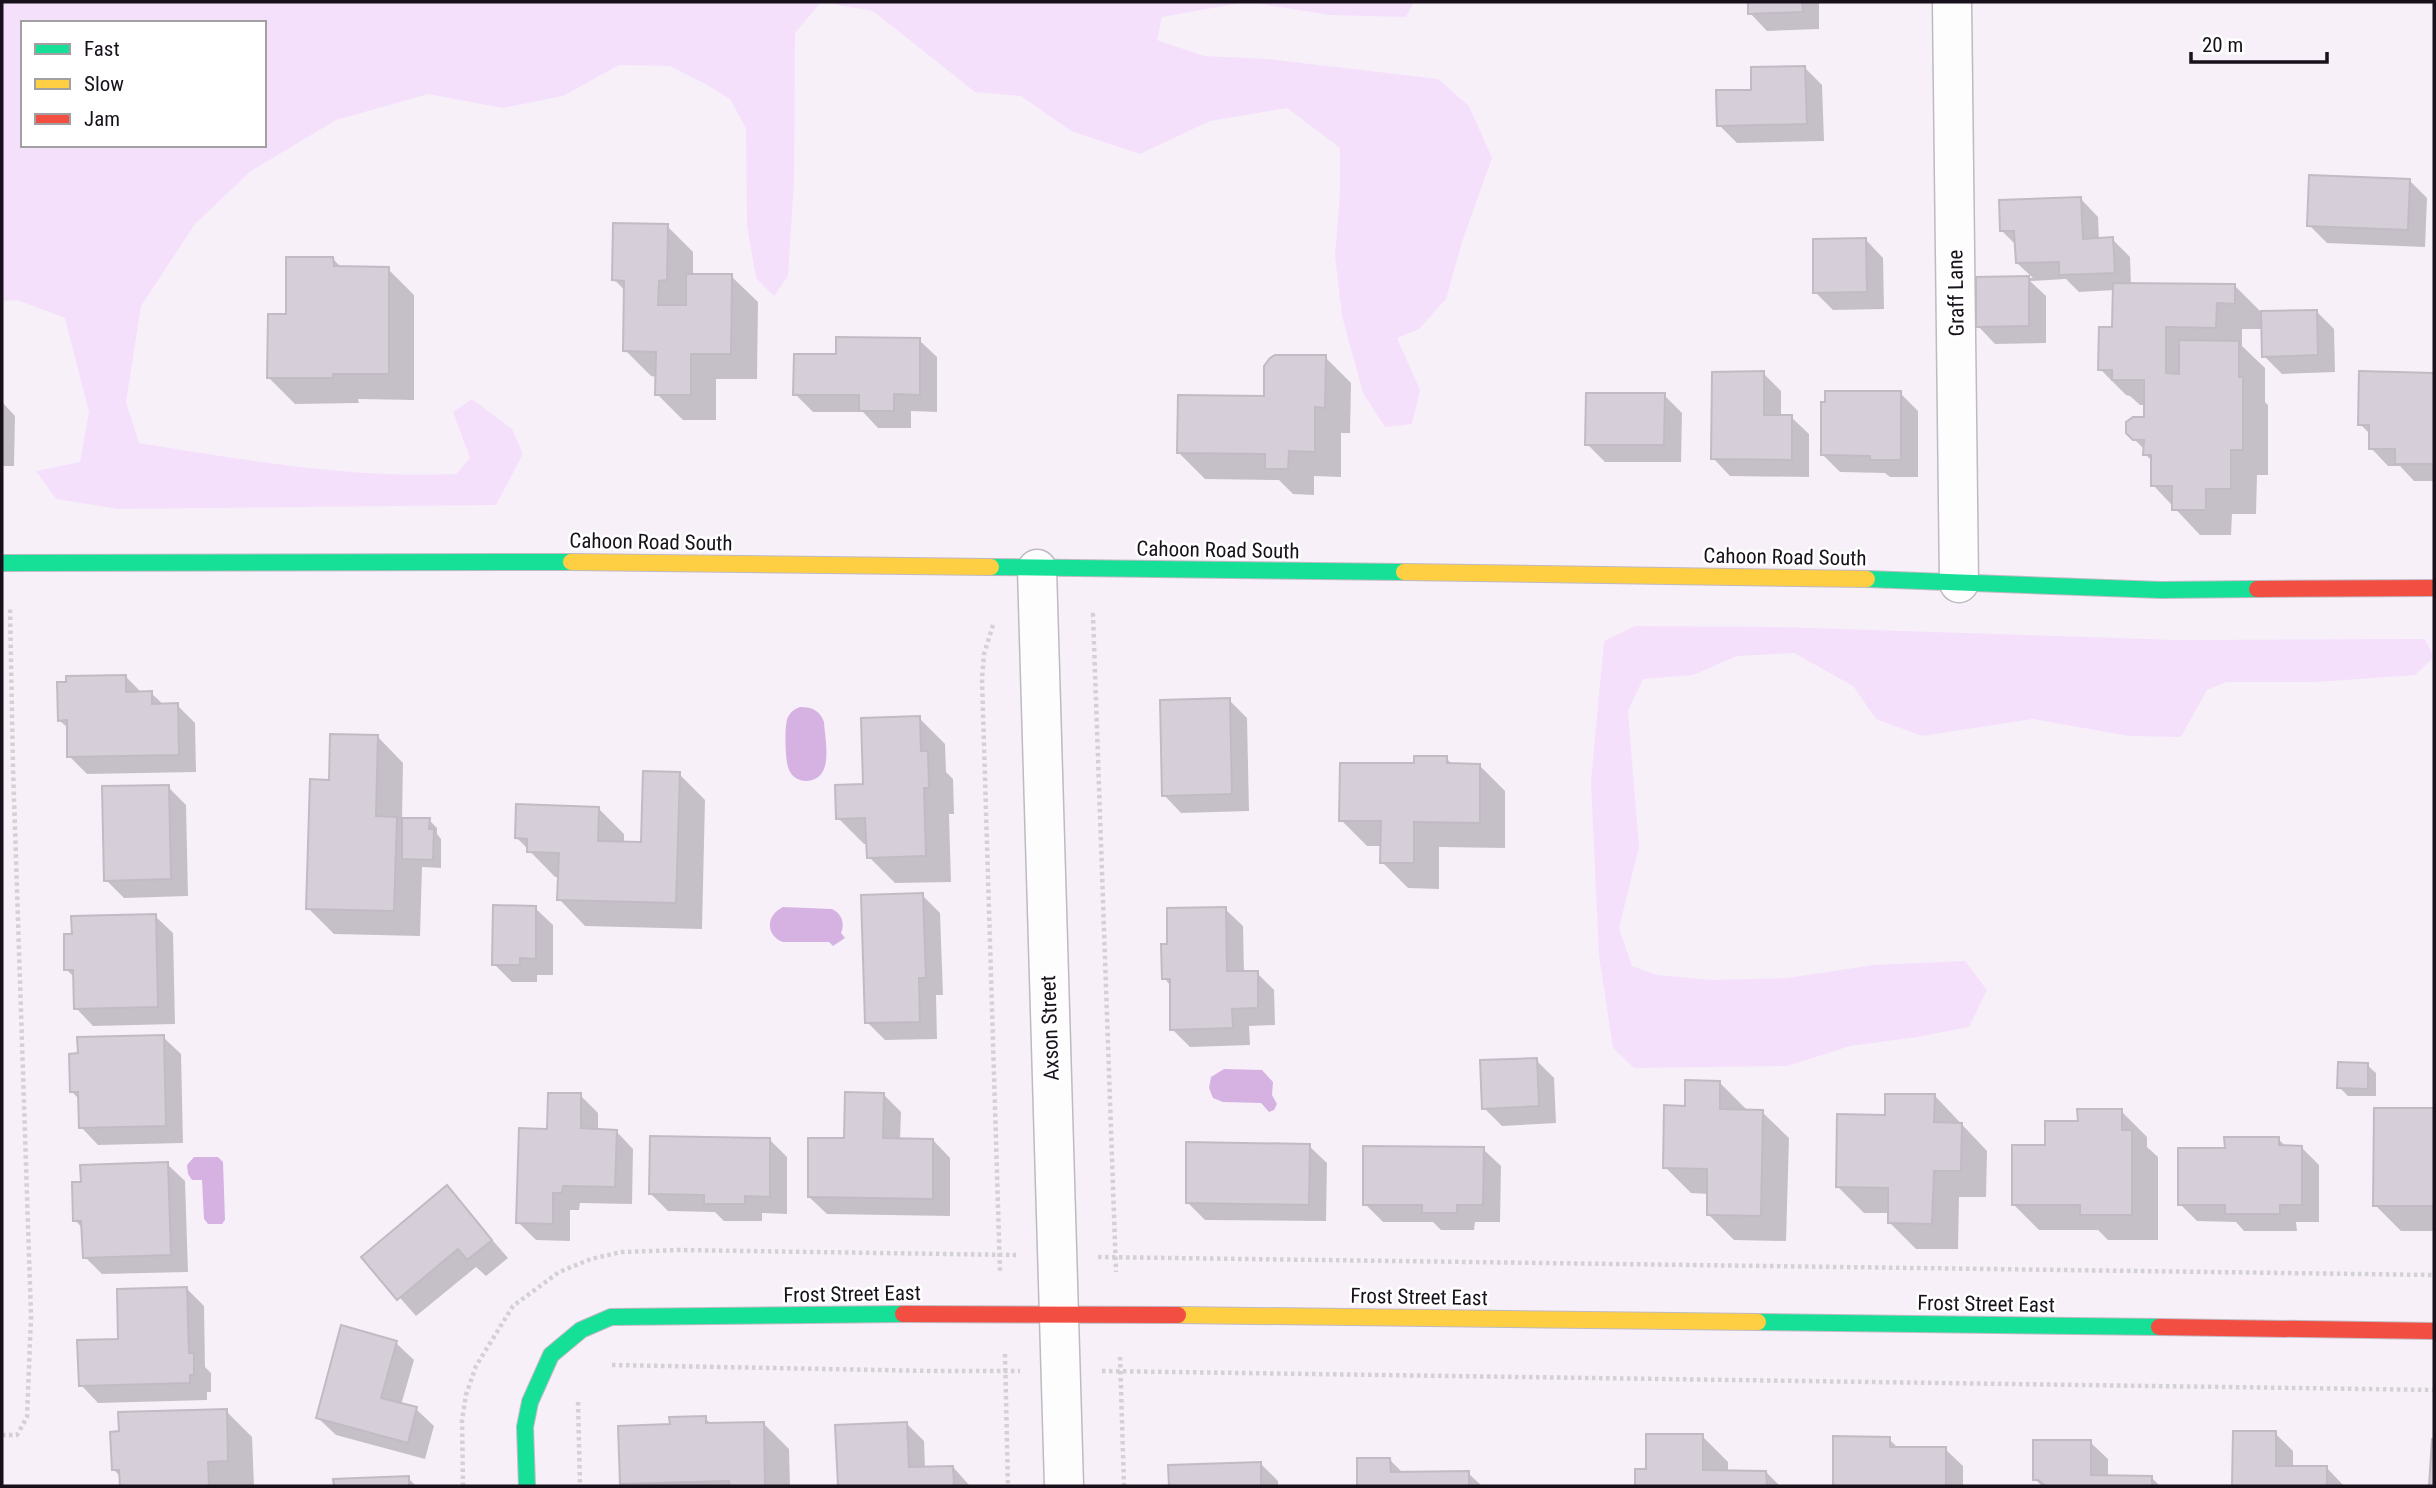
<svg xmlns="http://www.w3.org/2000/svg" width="2436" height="1488" font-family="'Roboto Condensed',sans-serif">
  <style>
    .green { fill: #f5e0fc; fill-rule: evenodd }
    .water { fill: #d6b2e3 }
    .shadow { fill: #0003 }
    .building { fill: #d6cfd9; stroke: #c1bbc4; stroke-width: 2 }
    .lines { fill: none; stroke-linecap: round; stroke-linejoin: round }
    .street-casing { stroke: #bfb9c2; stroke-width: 41 }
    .fast-casing { stroke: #bfb9c2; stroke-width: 18 }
    .slow-casing { stroke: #bfb9c2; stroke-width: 18 }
    .jam-casing { stroke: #bfb9c2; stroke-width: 18 }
    .path { stroke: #d3d1d4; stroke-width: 4.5; stroke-dasharray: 3.5 3.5; stroke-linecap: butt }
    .street { stroke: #fefdfe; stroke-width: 38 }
    .fast { stroke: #16e098; stroke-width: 16 }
    .slow { stroke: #ffcf43; stroke-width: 16 }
    .jam { stroke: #f24e42; stroke-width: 16 }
    .labels { text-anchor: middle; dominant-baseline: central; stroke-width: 5; stroke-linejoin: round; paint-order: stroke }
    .street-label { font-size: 21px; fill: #18111b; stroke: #fff }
  </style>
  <rect width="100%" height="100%" fill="#f7f0f9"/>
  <path class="green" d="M2,2h1244l-84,15 -5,23 47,16 64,3 170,20 31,27 23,52 -29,81 -17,60 -27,30 -22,9 23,52 -8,34 -27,3 -22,-34 -21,-77 -7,-60 5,-63v-45l-53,-40 -77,13 -70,33 -69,-23 -50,-35 -46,-4 -102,-81 -52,-9 -26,31 -1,147 -6,96 -14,20 -18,-18 -9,-53 -1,-97 -16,-29 -21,-13 -39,-20 -51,-1 -56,31 -60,12 -75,-14 -92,26 -85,51 -56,53 -54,82 -15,96 13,41c105,17 212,36 317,31l14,-16 -17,-46 19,-13 40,30 11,25 -27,51 -378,4 -62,-10 -20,-28 44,-9 9,-50 -24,-94 -48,-18 -15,1zM23,23h241v122h-241z
    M1248,2h166l-8,15 -76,-2z
    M1635,626l145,1 398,13 247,-1 9,18 -19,18 -97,7h-92l-19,8 -26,47 -52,-1 -96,-17 -111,17 -46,-17 -23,-33 -59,-33 -57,3 -44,19 -50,4 -15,32 11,136 -20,81 13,38 25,9 55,5 75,-2 87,-13 91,-4 22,29 -18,37 -52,10 -67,9 -63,20 -153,2 -21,-20 -14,-92 -8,-175 13,-140z"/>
  <path class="water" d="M800,707c13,0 20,4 24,15 1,19 11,58 -18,59 -7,0 -14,-4 -17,-11 -4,-8 -5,-46 -1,-53 3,-6 7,-8 12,-10z
    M783,907l49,2c10,5 13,14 9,24l4,5 -12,8 -4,-4h-46c-18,-7 -17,-27 0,-35z
    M1224,1069l38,1 11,12 -1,13 5,9 -3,6 -5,2 -8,-9 -38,-1 -10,-4 -4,-10 2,-11z
    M194,1157h24l5,5 2,58 -3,4h-14l-4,-5 -2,-39h-10l-4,-6 -1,-9z"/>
  <path class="shadow" d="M1749,2h70v27l-52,2 -17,-18z
    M1804,67l18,18 2,56 -87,2 -18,-18 34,-34z
    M2410,181l17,17 -2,49 -98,-4 -18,-18z
    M2081,199l17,18 1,23 13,-1 18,18 1,28 104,1 26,26 55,-1 18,18 1,43 -53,2 -18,-18 -1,-27h-21v17l23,22v34l3,3v70h-11l-1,39h-24l-1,21h-31l-47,-50v-23l-8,-8v-4l-18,-18 18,-14 1,-13h-6l-10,-9 -4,-1 -26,-26 14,-40 1,-39 -36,2 -13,-13 -36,2 16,15v47l-51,1 -17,-18 -1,-48h56l-16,-15v-17l-15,-15z
    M667,226l26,26v23l38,1 27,26 -1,77h-41v41h-33l-26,-26v-17l-6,-1 -26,-26v-59l-11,-12z
    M1866,240l17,18 1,51 -51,1 -18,-18z
    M333,259l9,9 46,1 26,26v105l-56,-1 1,4 -64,1 -26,-26 19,-62z
    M919,340l18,17v55l-26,-1v17h-33l-15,-16h-50l-18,-18 43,-38z
    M1325,357l26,26 -1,50h-9v44l-27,-1v19l-21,-1 -14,-14 -74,-1 -26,-26 87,-55z
    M1763,373l18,18v26h10l18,17v43l-79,-1 -17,-18z
    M2361,373l73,2v106h-20l-14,-15h-12l-17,-18v-13l-11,-11z
    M1900,393l18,18v66h-28l-5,-4 -45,-1 -17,-17z
    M1664,395l18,18 -1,49h-76l-18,-18z
    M2,402l13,14 -1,50h-12z
    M125,676l17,17h9l13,12h13l18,18 1,49 -109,2 -18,-18v-27l-10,-9z
    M1229,700l18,18 2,93 -68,2 -17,-18z
    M919,718l26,26 1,28 7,7 1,35h-5l2,68 -56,1 -26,-26 -1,-13h-4l-26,-26z
    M377,736l26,27 -1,57h27l8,8v6l4,5v29l-19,-1 -2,69 -86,-2 -26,-26 23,-127z
    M1446,758l7,7h26l26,26v57l-66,-1v42l-31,-1 -26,-26v-16h-15l-26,-26 75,-55z
    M679,774l26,26 -3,129 -117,-3 -26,-27 1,-22h-5l-38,-39 81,-30 26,26v9l19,1z
    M168,787l18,18 2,91 -64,2 -18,-18z
    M922,895l18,18 3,82h-7l1,44 -52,1 -18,-18z
    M535,908l18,17v50h-16v7h-25l-18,-18z
    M1225,909l18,17 1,47h13l17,17 1,35 -26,1 1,19 -60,2 -18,-18 -1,-43 -7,-8 5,-32z
    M155,916l18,17 2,91 -82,2 -17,-18 -1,-30 -9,-9 8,-33z
    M163,1037l18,17 2,89 -85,2 -17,-18 -1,-27 -8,-8z
    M1536,1060l18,18 2,45 -54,3 -18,-18z
    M2367,1065l9,8v23h-28l-9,-9z
    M1719,1082l27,27v3h16l27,26 -3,103 -52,-1 -26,-26 1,-20 -18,-1 -26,-26 22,-59z
    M883,1094l18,18 -1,28h33l17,18v58l-123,-2 -18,-17 37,-58z
    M580,1095l18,18v18h18l17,18 -1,55 -52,-1 -1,7h-9v31l-34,-1 -18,-18 30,-91z
    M1935,1096l52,55 -1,46h-27l-1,52h-42l-26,-26v-10h-26l-26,-26 48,-70z
    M2376,1109l58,1v121h-33l-26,-26z
    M2121,1111l26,26v10l11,10v83h-50l-10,-10h-59l-26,-26 33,-57 33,-24z
    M769,1139l18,18v57l-25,-1v8h-38l-9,-9 -47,-1 -17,-17z
    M2278,1139l9,8h14l18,18v57h-23l1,9h-53l-8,-9 -39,-1 -17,-17z
    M1309,1146l18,17 -1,58 -121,-1 -18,-18z
    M1483,1149l18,17 -1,56h-25l-1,8h-33l-8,-8h-50l-18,-18z
    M167,1164l18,17 3,91 -86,2 -17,-17 -2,-28 -8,-9z
    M447,1188l61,70 -22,18 -10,-9 -60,49 -52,-59z
    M186,1288l18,18 1,61 6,6v19h-4v8l-109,3 -17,-18 39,-45z
    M396,1343l18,17 -13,45 15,4 18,17 -9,33 -89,-24 -18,-17z
    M226,1411l26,26 2,49h-132l-1,-9 -8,-8z
    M705,1418l7,7 51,-2 26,26 1,37h-166l-3,-3 50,-57z
    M906,1423l18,18 1,27 28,-1 17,19h-131l-2,-59z
    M2234,1433h41l18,18v16l34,1 17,18h-110z
    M1702,1436l26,26v10h38l14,14h-143v-15h11z
    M1835,1438l54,1 10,10h46l18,17v20h-128z
    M2090,1442l18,17v18h43l9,9h-118l-7,-7z
    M1359,1460h31l13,13h65l14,13h-123z
    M1260,1463l18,18v5h-108v-20z
    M408,1478l8,8h-81v-5z"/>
  <path class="building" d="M1748,2h54l1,10 -55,2z
    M1805,66l2,58 -90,2 -1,-36h35v-23z
    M2309,175l101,4 -2,51 -101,-4z
    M2081,197l2,42 30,-2 2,36 -56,2v-13l-43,1 -2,-32h-14l-1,-31z
    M613,223l55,1 -1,56 -8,1 -1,24h28v-31h46l-1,80h-40v41h-36l1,-43 -33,-1 1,-70 -12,-1z
    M1866,238l1,54 -54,1v-54z
    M286,257h47l1,9 55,1v107h-56v4h-66l1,-64h18z
    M2029,276v50l-53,1v-50z
    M2113,283l122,1v20l-18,-1 -1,25 -50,-1v46l13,1v-34l60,1v36h4v73h-12v39h-25v21h-34v-24h-21v-31h-8l1,-15h-11l-7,-7v-11l7,-5h11v-37h-32v-10h-14l1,-43h13z
    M2317,310l1,45 -56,2 -1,-46z
    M836,337l84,1v57l-26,-1v17h-35v-16h-66l1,-41h42z
    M1275,355h51l-1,53 -10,-1v45l-26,-1 -1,18h-23v-15l-88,-1 1,-58 86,1v-30l6,-8z
    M1764,371v44h28v45l-81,-1 1,-87z
    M2359,371l75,2v91h-39v-15h-26v-24h-11z
    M1825,391h76v69h-31v-4l-49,-1v-53h4z
    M1586,393h79l-1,52h-79z
    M126,675v17l26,-1v13l26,-1 1,52 -112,2v-37l-9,1 -1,-39h9v-6z
    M1230,698l2,96 -70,2 -2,-96z
    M920,716l1,35h7l1,37h-5l2,68 -59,2 -2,-40 -29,1 -1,-34 28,-1 -2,-66z
    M330,734l48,1 -2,81 21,1 -3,94 -88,-2 4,-130 19,1z
    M1414,756h33v7l33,1v59l-66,-1v41h-34l1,-42h-42l1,-58h74z
    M643,771l37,1 -4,131 -119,-3 2,-47 -32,-1v-13l-12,-1 1,-34 83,3 -1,34 43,1z
    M169,785l2,94 -67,2 -2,-95z
    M402,818h28l-1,11h5l-1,31 -31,-1z
    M923,893l3,85h-7l1,44 -55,1 -4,-128z
    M493,905l43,1v53l-16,-1v7h-28z
    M1226,907l1,64h31v37l-26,1 1,19 -63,2v-51h-8l-1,-35h6v-36z
    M156,914l2,93 -84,2 -1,-39h-9v-36h8l-1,-18z
    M164,1035l2,91 -87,2 -1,-36h-8l-1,-38 9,-1 -1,-16z
    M1537,1058l2,48 -57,3 -2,-49z
    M2338,1062l30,1v26l-31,-1z
    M1685,1080l35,1v28l43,1 -2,106 -54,-1v-46l-44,-1 1,-63 21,1z
    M845,1092l39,1 -1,45 50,1v60l-125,-2v-59h36z
    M548,1093h33v35l36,2 -2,57 -52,-1 -1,7h-9v31l-37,-1 3,-95 28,1z
    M1885,1094h50l-1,28 28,1 -1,48h-27l-2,53 -44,-1v-35l-52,-1 1,-73 48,1z
    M2374,1108h60v98h-61z
    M2077,1109h45v21h10v85h-52v-10h-68v-60h33v-24h33z
    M650,1136l120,2v59l-25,-1v8h-41v-9l-55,-1z
    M2224,1137h55v8l23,1v59h-22v9h-55v-9h-47v-57h47z
    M1186,1142l124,2 -1,61 -123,-2z
    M1363,1146l121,1 -1,58h-26v8h-35v-8h-59z
    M168,1162l3,93 -88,3 -2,-37h-8l-1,-39h9l-1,-17z
    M447,1185l45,55 -25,20 -9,-11 -61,51 -36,-43z
    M187,1287l2,66h5v22h-4v8l-111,3 -2,-46 41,-1 -1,-50z
    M341,1325l56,16 -16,57 36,9 -9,36 -92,-25z
    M227,1409l1,52 -20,1 1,24h-89l-1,-16h-7l-2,-38 9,-1 -1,-19z
    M706,1416v7l58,-1 1,64h-36v-5l-109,3 -2,-58 52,-2 -1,-7z
    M907,1422l2,45 44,-1 1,20h-116l-3,-61z
    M2233,1431h43v35h51v20h-95z
    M1646,1434h57v36l63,1 1,15h-132v-17h11z
    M1833,1436l57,1v10h56v39h-113z
    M2432,1439h2v47h-5z
    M2033,1440h58v35l61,1v10h-106l-8,-6h-5z
    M1357,1458h33l1,14 78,-1v15h-112z
    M1261,1462v24h-92l-1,-21z
    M409,1476v10h-75l-1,-7z"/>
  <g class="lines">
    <g class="street-casing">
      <path id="street" d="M1952,2l7,581
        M1037,569l27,917"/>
    </g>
    <g class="fast-casing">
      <path id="fast" d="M2,563l569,-1
        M991,567l413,5
        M1867,579l294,11 96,-1
        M1758,1322l401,5
        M527,1486l-2,-59 5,-25 21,-47 30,-25 30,-13 292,-3"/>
    </g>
    <g class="slow-casing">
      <path id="slow" d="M571,562l420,5
        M1404,572l463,7
        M1178,1315l580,7"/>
    </g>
    <g class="jam-casing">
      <path id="jam" d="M2257,589l177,-1
        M903,1314l275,1
        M2159,1327l275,4"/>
    </g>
    <path class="path" d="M1091,615h2l23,657
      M993,625l-9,29 -2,25 18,593
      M1098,1257l1336,18
      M1005,1354l3,132
      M1120,1357l4,129
      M612,1365l320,6h88
      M1102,1371l1332,19
      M578,1402l2,84
      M2,1435h15l10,-18 4,-100 -18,-550 -3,-161
      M463,1486l-1,-66 4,-25 10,-29 37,-60 46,-34 32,-13 30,-7 57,-2 338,5"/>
    <use href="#street" class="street"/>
    <use href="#fast" class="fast"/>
    <use href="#slow" class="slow"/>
    <use href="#jam" class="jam"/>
  </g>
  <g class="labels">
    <g class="street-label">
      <text transform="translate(1956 293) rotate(-91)">Graff Lane</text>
      <text transform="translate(651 542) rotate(1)">Cahoon Road South</text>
      <text transform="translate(1218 550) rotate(1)">Cahoon Road South</text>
      <text transform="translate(1785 557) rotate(1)">Cahoon Road South</text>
      <text transform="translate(1050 1028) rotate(-92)">Axson Street</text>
      <text transform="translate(852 1294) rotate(-1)">Frost Street East</text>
      <text transform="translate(1419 1297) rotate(1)">Frost Street East</text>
      <text transform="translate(1986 1304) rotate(1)">Frost Street East</text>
    </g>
  </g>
  <rect width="2436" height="1488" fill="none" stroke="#18111b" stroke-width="7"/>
  <rect x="21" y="21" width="245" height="126" fill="#ffffff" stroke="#a3a0a4" stroke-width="2"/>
  <rect x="35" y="44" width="35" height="10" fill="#16e098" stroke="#a3a0a4" stroke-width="2"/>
  <text x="84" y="56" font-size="21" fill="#18111b">Fast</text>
  <rect x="35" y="79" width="35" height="10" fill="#ffcf43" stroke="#a3a0a4" stroke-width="2"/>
  <text x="84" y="91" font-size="21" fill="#18111b">Slow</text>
  <rect x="35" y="114" width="35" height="10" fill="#f24e42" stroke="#a3a0a4" stroke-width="2"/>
  <text x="84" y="126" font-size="21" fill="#18111b">Jam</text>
  <path d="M2191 52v10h136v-10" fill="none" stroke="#18111b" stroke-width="3.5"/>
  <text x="2202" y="52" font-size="21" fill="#18111b" stroke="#ffffff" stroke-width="5" paint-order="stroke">20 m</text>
</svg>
